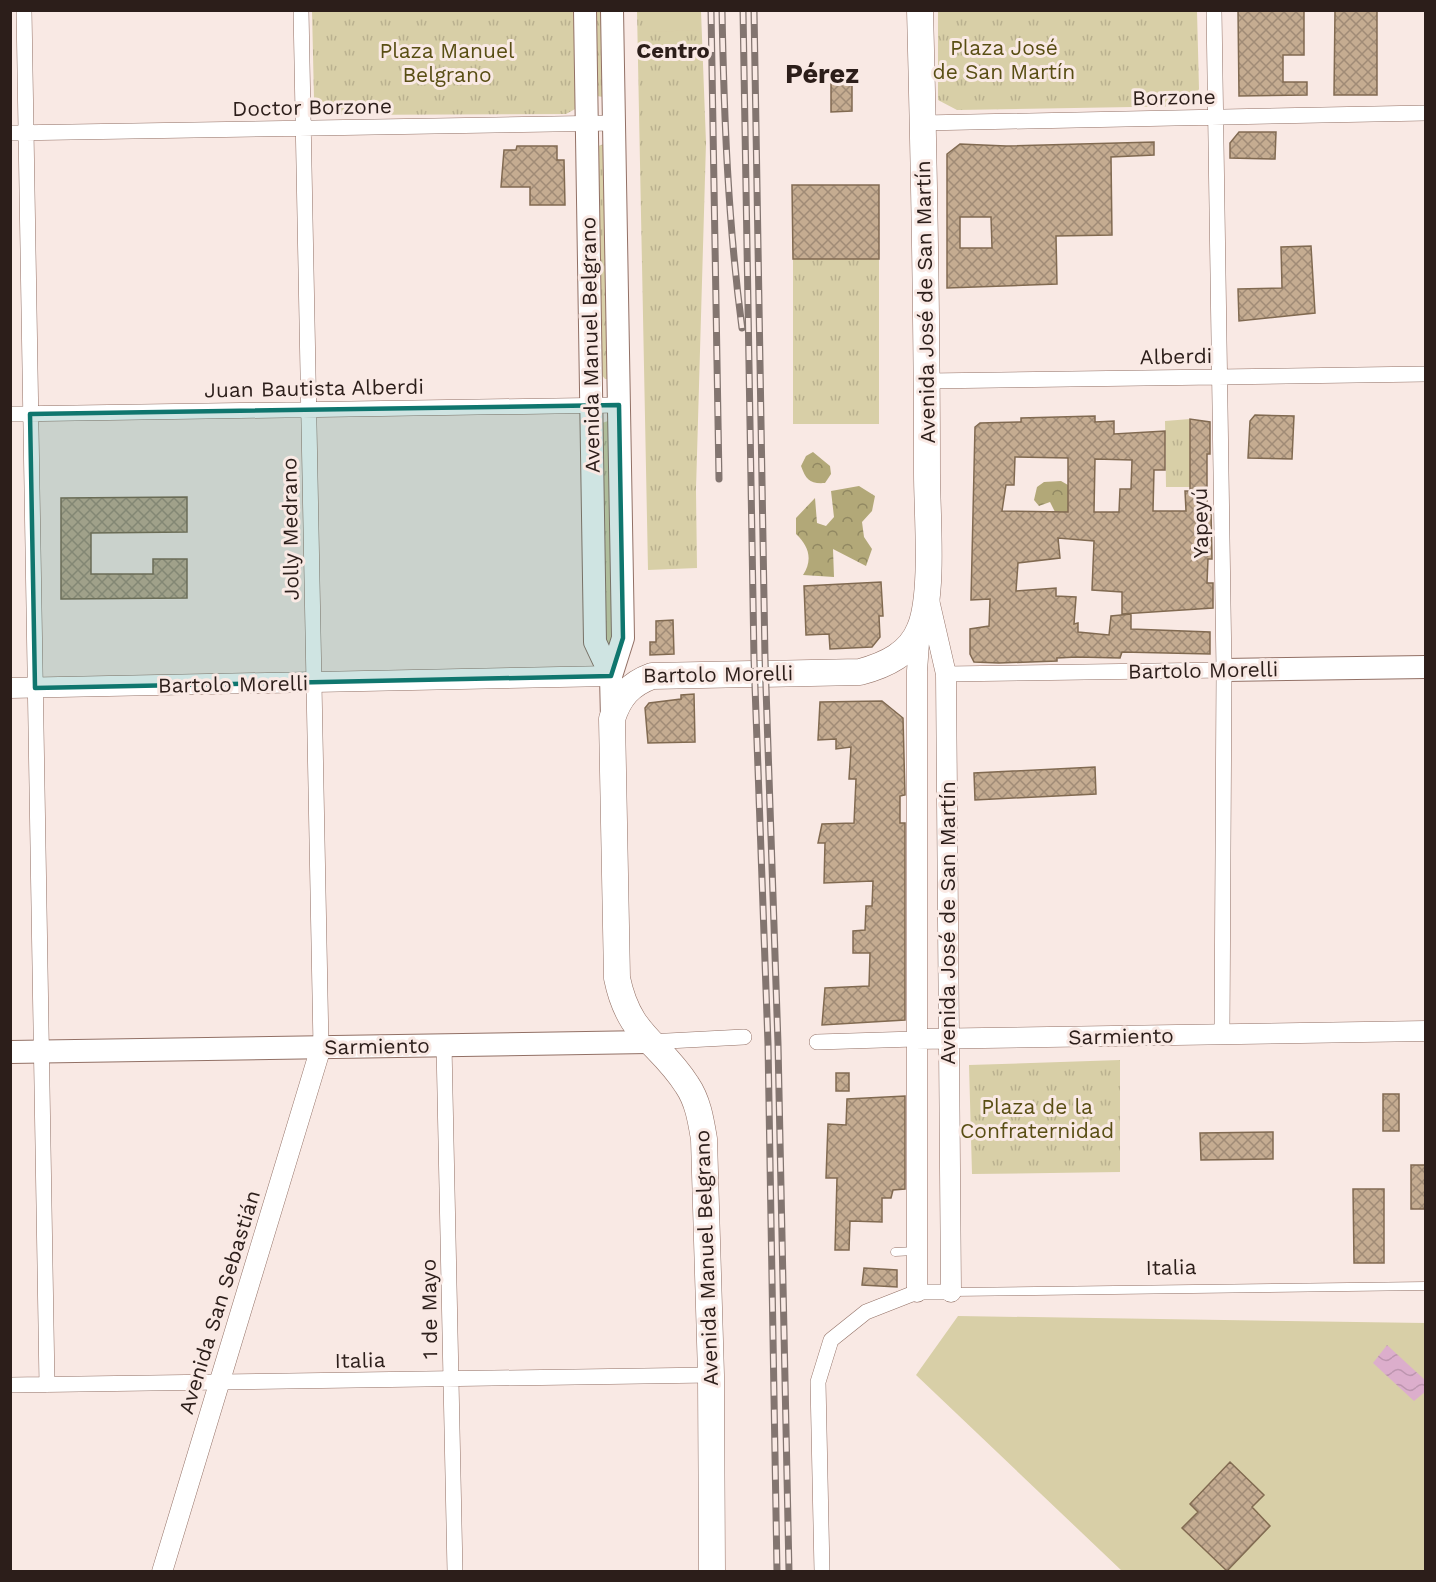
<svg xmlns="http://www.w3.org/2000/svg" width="1436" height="1582" font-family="'Work Sans',sans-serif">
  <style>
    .grass { fill: url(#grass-tufts) }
    .forest { fill: url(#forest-crowns) }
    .pitch { fill: #d8cfa7 }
    .water { fill: url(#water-waves) }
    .building { fill: url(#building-cross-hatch); stroke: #816a51; stroke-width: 1.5; fill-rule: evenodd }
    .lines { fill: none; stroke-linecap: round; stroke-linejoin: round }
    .service-casing { stroke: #927065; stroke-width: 9 }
    .minor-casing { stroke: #927065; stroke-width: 16 }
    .tertiary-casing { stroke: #927065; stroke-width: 21 }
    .secondary-casing { stroke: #927065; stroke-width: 24 }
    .primary-casing { stroke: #927065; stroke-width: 27 }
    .service { stroke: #fff; stroke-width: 8 }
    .minor { stroke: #fff; stroke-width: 15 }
    .tertiary { stroke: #fff; stroke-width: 20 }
    .secondary { stroke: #fff; stroke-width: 22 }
    .primary { stroke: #fff; stroke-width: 26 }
    .rail-casing { stroke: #837570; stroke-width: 7 }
    .rail { stroke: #f9e9e4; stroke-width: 4.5; stroke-dasharray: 14; stroke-linecap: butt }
    .marked { fill: #0f766e; fill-opacity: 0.2; stroke: #0f766e; stroke-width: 4.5; stroke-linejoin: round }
    .labels { text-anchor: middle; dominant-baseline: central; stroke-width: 6; stroke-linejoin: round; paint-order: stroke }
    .park-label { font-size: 21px; fill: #594e14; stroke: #f9e9e4 }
    .street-label { font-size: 21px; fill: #2c1e1a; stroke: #f9e9e4 }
    .neighbourhood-label { font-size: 22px; font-weight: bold; fill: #2c1e1a; stroke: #f9e9e4 }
    .district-label { font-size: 27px; font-weight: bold; fill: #2c1e1a; stroke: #f9e9e4 }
  </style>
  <defs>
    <pattern id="grass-tufts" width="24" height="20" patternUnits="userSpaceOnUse" patternTransform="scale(1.5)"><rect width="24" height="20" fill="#d8cfa7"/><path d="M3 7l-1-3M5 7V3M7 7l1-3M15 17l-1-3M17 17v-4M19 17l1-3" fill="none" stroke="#bab18f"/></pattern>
    <pattern id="forest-crowns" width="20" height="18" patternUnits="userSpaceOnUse" patternTransform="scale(1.5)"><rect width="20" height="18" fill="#b2a878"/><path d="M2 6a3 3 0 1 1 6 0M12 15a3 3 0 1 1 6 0" fill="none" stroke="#918862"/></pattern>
    <pattern id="water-waves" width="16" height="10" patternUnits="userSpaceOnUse" patternTransform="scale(1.5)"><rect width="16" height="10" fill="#dcaecc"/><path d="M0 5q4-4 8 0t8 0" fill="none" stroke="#bd95af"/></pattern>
    <pattern id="building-cross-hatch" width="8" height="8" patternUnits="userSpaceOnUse" patternTransform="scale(1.5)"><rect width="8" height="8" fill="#c5ac91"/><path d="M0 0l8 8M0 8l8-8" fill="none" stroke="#a08b76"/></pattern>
  </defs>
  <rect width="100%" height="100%" fill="#f9e9e4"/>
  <path class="grass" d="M312,11h265v97l-11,6 -241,1 -7,-4 -4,-12z
    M594,11h11l-2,86 -6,-1z
    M637,11h64l5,132 -10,347 1,78 -49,2z
    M938,11h259l2,78 -8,17 -234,4 -19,-10z
    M604,144l4,235h-3l-4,-5 -3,-228z
    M793,259h86v165h-86z
    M1190,419v68h-24l-1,-66z
    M608,421l4,224 -6,-2 -4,-220z
    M1120,1060v112l-148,2 -3,-109z"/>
  <path class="forest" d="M813,452l17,14 1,8 -6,9c-15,1 -19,-3 -24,-17l5,-10z
    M1061,481l7,4v27h-13l-5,-10 -11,4 -5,-6 3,-13 7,-5z
    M859,486l16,10 -3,15 -10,11 2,15 8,12 -6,17 -33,-17 1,28 -31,-2c10,-15 6,-29 -7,-41v-16l19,-20 2,25 9,3 8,-9 -3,-26z"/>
  <path class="pitch" d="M650,11h49v19l-49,2z
    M958,1316l467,7v248h-303l-206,-196z"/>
  <path class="water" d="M1387,1345l38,35v12l-11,9 -41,-38z"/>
  <path class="building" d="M1238,10h66v45h-21v27h24v13l-68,1z
    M1335,10h42v85h-43z
    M852,78v33l-21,1v-33z
    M1239,132h37l-1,27 -45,-1v-15z
    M1154,142v13l-43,2 1,78 -56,1 1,48 -110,4v-134l13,-10 46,2zM960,217h31l1,31h-32z
    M517,146h40v14h7l1,45h-35v-18h-29l3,-37h12z
    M792,185h87v74h-86z
    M1311,246l4,67 -76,8 -1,-32 44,-1 -1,-41z
    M1255,415l39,1 -2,43 -44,-1 2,-37z
    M1095,416v6l19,-1v13l51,-3v39h-11l-1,41h33l-1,-20h5v-72l20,3v32h-3v57h4l1,48h-4l-1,24h6v25l-91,6v-22l-30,-2 2,-49 -36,-3 2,20 -42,5 -2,28 40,-3v8l20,1 -2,27 4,-1v9l31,3 2,-19 20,-2v15l79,3v22l-88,-2 -2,6 -43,-1 -20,1v3l-58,2 -25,-1 -4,-8v-25l19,-3 1,-27 -19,1 4,-173 5,-4 41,-1v-4zM1015,457l53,1v54l-66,-1 4,-26h8zM1095,459l37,1 -1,29h-11l-1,23h-25z
    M187,497v35l-96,1v41h62v-15h34v39l-126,1v-101z
    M881,582l2,34h-4l1,21 -8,10 -42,2 -1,-15 -23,1 -2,-49z
    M673,620l1,34 -24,1v-13h6v-21z
    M694,694l1,48 -47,1 -3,-35 4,-5 32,-4v-4z
    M882,701l21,17 2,77 -5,1v27h5v197l-83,5 3,-37 44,-2 1,-33h-17v-22l12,-1 1,-24h6l1,-25 -49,2 1,-40h-7l4,-19 32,-1 2,-44h-7l2,-32 -15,2v-10l-18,1 2,-38z
    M1095,767l1,27 -121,6 -1,-27z
    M836,1073h13v18h-13z
    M1383,1094h16v37h-16z
    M905,1096v93l-12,1 -2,8h-9v24l-32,-1 -1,29h-14l2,-72h-11l2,-54 18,1 1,-26z
    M1273,1132v27l-72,1 -1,-27z
    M1411,1165h14v44h-14z
    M1353,1189h31v74h-30z
    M864,1268l33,2v17l-35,-2z
    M1230,1462l34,33 -12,12 18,19 -43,45 -45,-43 16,-16 -8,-8z"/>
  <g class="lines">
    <g class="service-casing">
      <path id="service" d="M895,1252l20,-1
        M952,1292l474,-6"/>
    </g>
    <g class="minor-casing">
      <path id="minor" d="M24,10l23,1375
        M301,10l20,1037
        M1214,10l10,660 -2,364
        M923,123l503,-10
        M10,133l604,-10
        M927,381l499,-7
        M10,414l609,-9
        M946,674l278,-4
        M648,1042l96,-5
        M817,1042l98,-3
        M444,1045l11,527
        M10,1385l701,-10
        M822,1572l-4,-190 13,-42 35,-28 51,-20h34"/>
    </g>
    <g class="tertiary-casing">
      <path id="tertiary" d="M929,600l17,74 5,618
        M10,688l601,-12
        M915,1039l511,-8
        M917,1292v-621l3,-42
        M162,1572l159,-525"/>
    </g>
    <g class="secondary-casing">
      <path id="secondary" d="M585,10l10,632 16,34
        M1224,670l202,-3
        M612,719l-1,-43 12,-38 -11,-628
        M10,1052l638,-10"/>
    </g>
    <g class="primary-casing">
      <path id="primary" d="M712,1572l-1,-197 -7,-236c-3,-18 -6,-38 -17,-54 -28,-44 -58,-48 -70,-107l-5,-259c7,-22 18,-35 40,-43l208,-4c26,-7 50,-18 60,-44 14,-34 7,-114 7,-154 0,-154 -3,-309 -7,-464"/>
    </g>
    <use href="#service" class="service"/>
    <use href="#minor" class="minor"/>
    <use href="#tertiary" class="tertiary"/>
    <use href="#secondary" class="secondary"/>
    <use href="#primary" class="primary"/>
    <g class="rail-casing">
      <path id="rail" d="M711,10l8,469
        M722,10c2,107 6,212 20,318
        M743,10l11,649 14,385 9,528
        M754,10l11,648 13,386 11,528"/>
    </g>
    <use href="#rail" class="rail"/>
  </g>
  <path class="marked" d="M619,405l4,233 -12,38 -576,12 -5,-274z"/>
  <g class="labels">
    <g class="park-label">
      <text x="1004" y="47">Plaza José<tspan x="1004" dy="24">de San Martín</tspan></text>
      <text x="447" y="50">Plaza Manuel<tspan x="447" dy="24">Belgrano</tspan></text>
      <text x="1037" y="1106">Plaza de la<tspan x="1037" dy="24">Confraternidad</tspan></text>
    </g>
    <g class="street-label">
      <text transform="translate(1174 97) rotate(-1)">Borzone</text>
      <text transform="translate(312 107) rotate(-1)">Doctor Borzone</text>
      <text transform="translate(925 302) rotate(-91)">Avenida José de San Martín</text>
      <text transform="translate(590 345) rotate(-91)">Avenida Manuel Belgrano</text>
      <text transform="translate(1176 356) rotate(-1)">Alberdi</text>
      <text transform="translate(314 388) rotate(-1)">Juan Bautista Alberdi</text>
      <text transform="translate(1200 523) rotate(-91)">Yapeyú</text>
      <text transform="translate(290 529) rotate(-91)">Jolly Medrano</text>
      <text transform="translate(1203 670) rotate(-1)">Bartolo Morelli</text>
      <text transform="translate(718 674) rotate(-1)">Bartolo Morelli</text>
      <text transform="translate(233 684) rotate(-1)">Bartolo Morelli</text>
      <text transform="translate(947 923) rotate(-90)">Avenida José de San Martín</text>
      <text transform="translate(1121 1036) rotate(-1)">Sarmiento</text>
      <text transform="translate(377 1046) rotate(-1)">Sarmiento</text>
      <text transform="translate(706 1258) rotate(-92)">Avenida Manuel Belgrano</text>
      <text transform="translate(1171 1267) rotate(-1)">Italia</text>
      <text transform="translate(219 1302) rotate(-73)">Avenida San Sebastián</text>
      <text transform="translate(429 1309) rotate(-91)">1 de Mayo</text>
      <text transform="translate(360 1360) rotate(-1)">Italia</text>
    </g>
    <g class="neighbourhood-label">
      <text x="673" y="50">Centro</text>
    </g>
    <g class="district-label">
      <text x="822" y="74">Pérez</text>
    </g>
  </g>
  <rect width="1436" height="1582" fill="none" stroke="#2c1e1a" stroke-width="24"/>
</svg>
